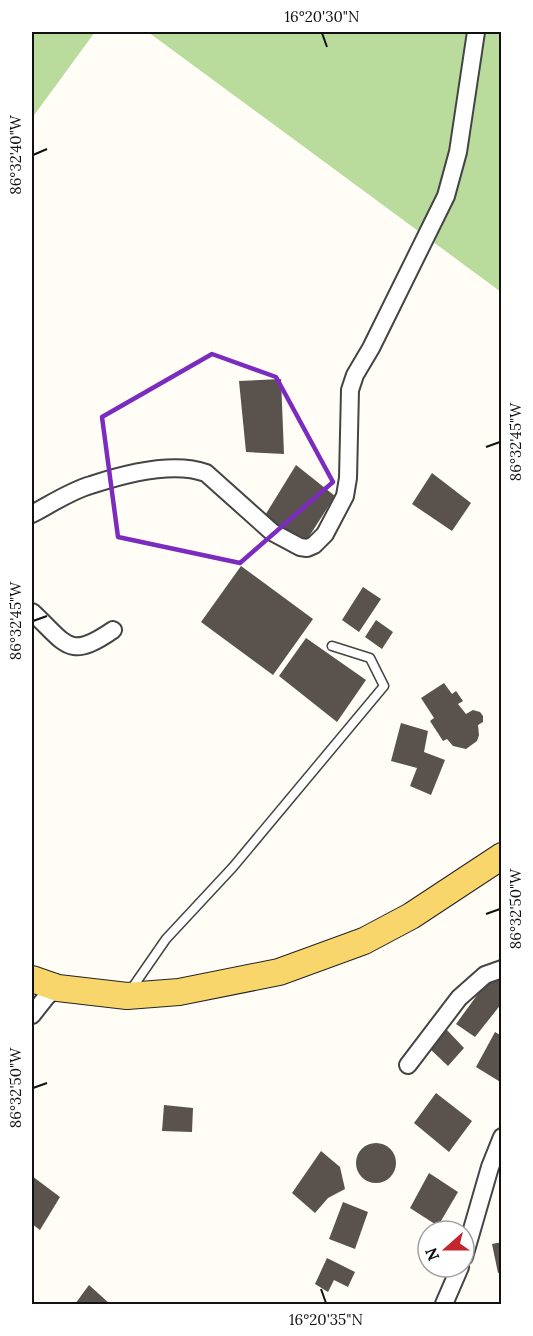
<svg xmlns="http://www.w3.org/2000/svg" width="533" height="1336" font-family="Lora,serif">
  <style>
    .forest { fill: #b9dc9c }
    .building { fill: #5a524d }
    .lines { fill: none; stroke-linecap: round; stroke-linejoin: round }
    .service-casing { stroke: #444; stroke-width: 11 }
    .minor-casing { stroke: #444; stroke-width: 20 }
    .primary-casing { stroke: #222; stroke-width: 28 }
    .service { stroke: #fff; stroke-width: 8 }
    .minor { stroke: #fff; stroke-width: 16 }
    .primary { stroke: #f9d66b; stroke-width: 26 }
    .marked { fill: none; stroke: #7b2cbf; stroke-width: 4.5; stroke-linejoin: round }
    .ticks { fill: none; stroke: #111; stroke-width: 2 }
    .neatline { fill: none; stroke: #111; stroke-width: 2 }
    .ticks-label { font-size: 15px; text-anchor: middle; fill: #111 }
  </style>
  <rect width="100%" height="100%" fill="#fffdf5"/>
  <path class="forest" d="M32,32h63l-63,86z
    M148,32h353v260z"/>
  <path class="building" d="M281,379l3,75 -38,-2 -7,-71z
    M296,465l39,31 -32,50 -39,-29z
    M432,473l39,30 -19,28 -40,-27z
    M241,566l72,53 -40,56 -72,-53z
    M363,587l18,12 -22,33 -17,-12z
    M376,620l17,12 -11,17 -17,-12z
    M306,638l60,42 -29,42 -58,-46z
    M444,683l8,11 4,-3 7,10 -5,3 8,10 7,-4 7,2 3,4v6l-5,3 1,10 -2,6 -11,8 -13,-3 -6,-7 -4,2 -13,-20 4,-3 -13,-20z
    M401,723l27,8 -4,21 21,8 -14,35 -21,-9 7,-18 -26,-7z
    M494,972l8,7v24l-27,34 -19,-13z
    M446,1029l18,19 -16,18 -19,-18z
    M495,1032l7,4v47l-26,-16z
    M436,1093l36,28 -23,31 -35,-29z
    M164,1105l29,3 -1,24 -30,-1z
    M356 1163a20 20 0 1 1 40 0a20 20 0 1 1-40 0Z
    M321,1151l19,16 5,22 -17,9 -13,15 -23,-20z
    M429,1173l29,19 -20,34 -28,-18z
    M32,1176l28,21 -20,33 -8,-6z
    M343,1202l25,10 -13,37 -26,-10z
    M502,1242v30l-4,1 -6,-29z
    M327,1258l28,14 -7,15 -14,-7 -6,12 -13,-8z
    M89,1285l21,19h-35z"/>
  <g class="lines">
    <g class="service-casing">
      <path id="service" d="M130,991l36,-52 67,-72 151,-181 -14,-28 -38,-12"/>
    </g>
    <g class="minor-casing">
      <path id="minor" d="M32,514c19,-10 38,-23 59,-29 33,-11 82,-24 115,-12l66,59 28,15 7,1 7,-3 11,-11 20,-38 3,-18 2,-88 5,-15 16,-27 75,-152 12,-44 18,-120
        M32,612c35,32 36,49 81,18
        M32,1015l15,-19 11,-8
        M408,1065l51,-67 26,-23 17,-6
        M464,1257l26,-90 12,-30
        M444,1304l16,-37"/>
    </g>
    <g class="primary-casing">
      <path id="primary" d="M32,979l26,9 69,8 52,-4 100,-20 85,-31 47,-25 91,-60"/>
    </g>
    <use href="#service" class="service"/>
    <use href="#minor" class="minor"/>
    <use href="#primary" class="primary"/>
  </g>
  <path class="marked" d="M212,354l64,23 57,105 -93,81 -122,-26 -16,-120z"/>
  <path class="ticks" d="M322,33l5,14M33,155l14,-6M486,447l14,-5M33,621l14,-5M486,914l14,-5M33,1088l14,-5M321,1289l5,14"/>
  <rect width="533" height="1336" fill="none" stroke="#ffffff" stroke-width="66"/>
  <g transform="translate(446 1249) rotate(249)"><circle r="28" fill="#ffffff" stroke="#a0a0a0" stroke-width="1.5"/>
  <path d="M0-4.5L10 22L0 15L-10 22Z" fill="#c4262e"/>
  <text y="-9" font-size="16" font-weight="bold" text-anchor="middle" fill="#111111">N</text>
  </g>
  <rect x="33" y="33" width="467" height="1270" class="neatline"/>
  <g class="ticks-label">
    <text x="322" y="22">16°20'30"N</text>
    <text transform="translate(16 155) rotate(-90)" y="5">86°32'40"W</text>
    <text transform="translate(516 442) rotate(-90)" y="5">86°32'45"W</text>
    <text transform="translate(16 621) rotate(-90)" y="5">86°32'45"W</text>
    <text transform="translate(516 909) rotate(-90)" y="5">86°32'50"W</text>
    <text transform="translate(16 1088) rotate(-90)" y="5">86°32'50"W</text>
    <text x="326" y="1325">16°20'35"N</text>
  </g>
</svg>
